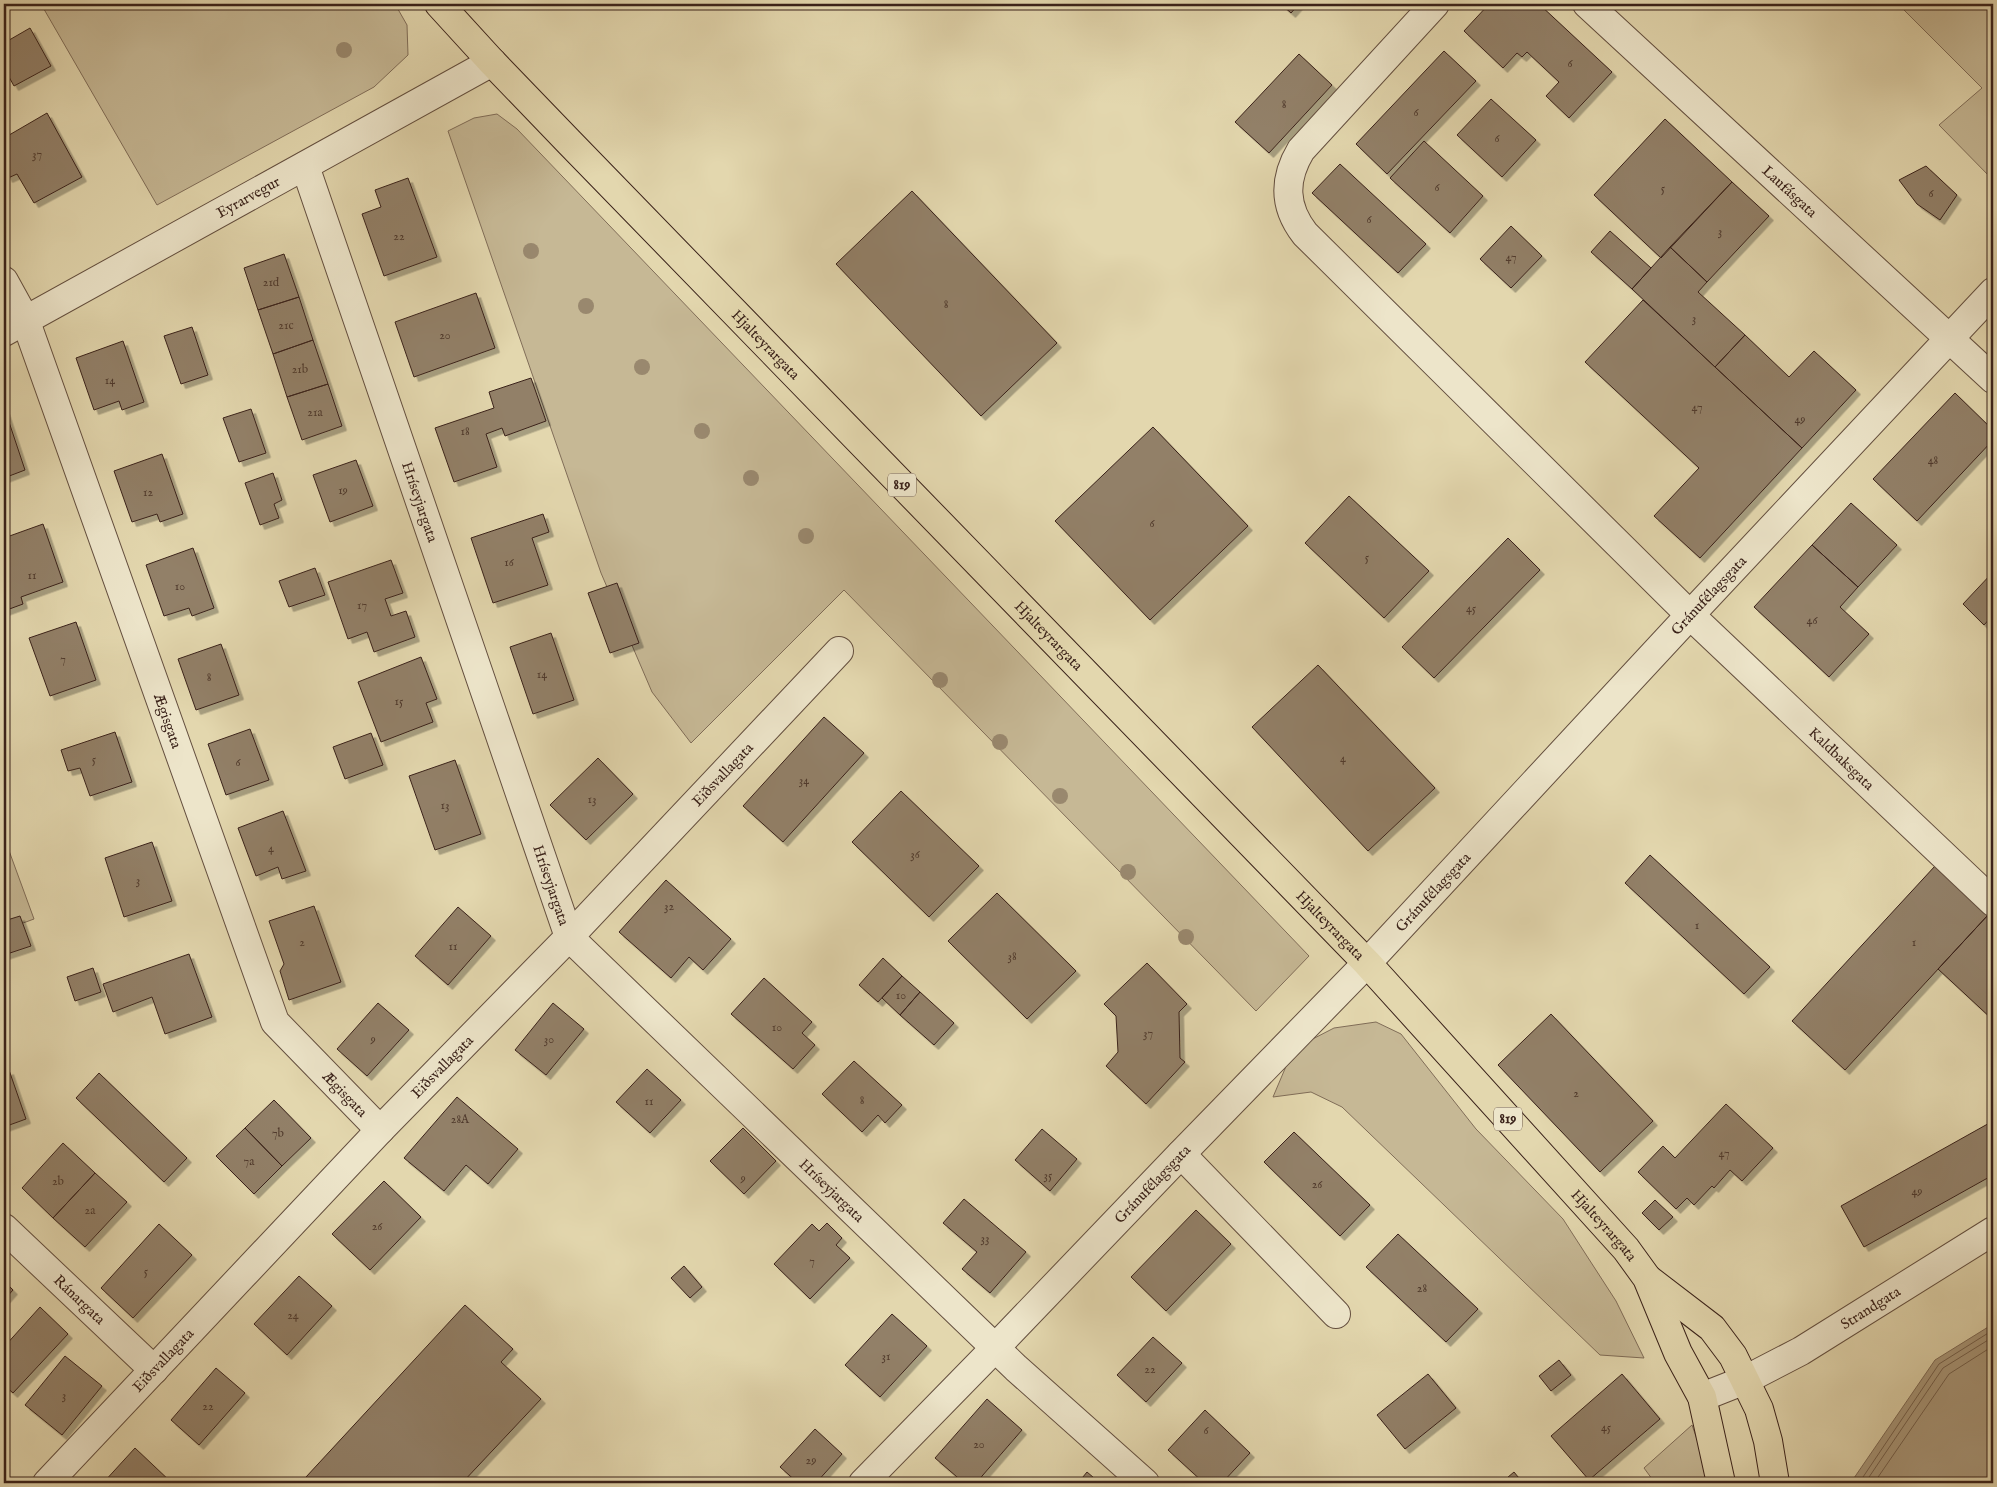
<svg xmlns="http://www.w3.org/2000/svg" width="1997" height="1487" font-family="'IM FELL English',serif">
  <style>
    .green { fill: #c6b895; stroke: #806d58 }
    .water { fill: #aa997c; stroke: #7d6955 }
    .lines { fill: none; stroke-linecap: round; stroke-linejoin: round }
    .shore { stroke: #725e4b; stroke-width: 1 }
    .building { fill: #928067; stroke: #3a221a; filter: url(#shadow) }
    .minor-casing { stroke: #644f3f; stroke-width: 30 }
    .major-casing { stroke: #3a221a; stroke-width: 30 }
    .minor { stroke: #ede5ca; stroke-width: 28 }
    .major { stroke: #e3d7ae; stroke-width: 28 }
    .tree { fill: #99886e }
    .labels { text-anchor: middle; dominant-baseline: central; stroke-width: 4; stroke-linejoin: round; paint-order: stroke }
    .number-label { font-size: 12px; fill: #503a2d }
    .shield { fill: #ede5ca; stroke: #705c4f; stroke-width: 1 }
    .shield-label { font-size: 14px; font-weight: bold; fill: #3a221a }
    .street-label { font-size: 15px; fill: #3a221a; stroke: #ede5ca }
  </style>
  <defs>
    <filter id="shadow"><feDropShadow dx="4.5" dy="4.5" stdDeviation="0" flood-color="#0004"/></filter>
  </defs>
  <rect width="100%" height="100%" fill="#e3d7ae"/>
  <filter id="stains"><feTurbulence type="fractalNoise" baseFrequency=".004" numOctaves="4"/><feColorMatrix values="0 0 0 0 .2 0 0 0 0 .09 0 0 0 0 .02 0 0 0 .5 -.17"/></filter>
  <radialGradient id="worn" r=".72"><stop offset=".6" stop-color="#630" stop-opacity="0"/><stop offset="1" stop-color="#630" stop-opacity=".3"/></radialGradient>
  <path class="green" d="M41,4h354l12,21 1,30 -34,32 -217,118z
    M1898,4h95v176l-54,-55 43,-37z
    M497,114l20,15 792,827 -53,55 -412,-421 -153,153 -39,-51 -51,-119 -153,-442 26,-13z
    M4,837l30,82 -30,11z
    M1376,1022l25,12 75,95 87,90 53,82 28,57 -44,-3 -258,-248 -31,-15 -38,5 14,-33 16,-20 31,-16z
    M1692,1425l13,37 2,21h-28l-2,-3 -5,3h-17l-11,-15z"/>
  <path class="water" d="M1993,1324v159h-139v-5l81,-118z"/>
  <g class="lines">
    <path class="shore" d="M1859,1483l80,-119 54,-34
      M1865,1483l78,-115 50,-31
      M1874,1483l75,-109 44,-28"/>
  </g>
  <path class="building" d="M1281,4h18l-8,9z
    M1489,4h50l73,68 -43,46 -23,-22 13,-14 -32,-30 -5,5 -5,-4 -14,15 -39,-37z
    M30,28l21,38 -37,20 -10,-18v-25z
    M1444,51l32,30 -89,93 -31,-30z
    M1299,54l33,31 -63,68 -34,-31z
    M1491,99l45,41 -34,37 -45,-42z
    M47,113l35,64 -48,26 -17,-29 -9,4 -4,-8v-32z
    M1665,119l67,63 -71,76 -67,-63z
    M1424,141l59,55 -33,37 -60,-55z
    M1340,164l86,80 -28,29 -86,-80z
    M1926,166l31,29 -17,25 -23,-16 -18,-24z
    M408,178l29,79 -53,19 -22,-62 19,-7 -6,-17z
    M1732,182l37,34 -62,66 -37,-35z
    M912,191l145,152 -76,73 -145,-152z
    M1511,226l31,30 -31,32 -31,-29z
    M1610,231l41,37 -19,21 -41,-37z
    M1670,247l37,35 -9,10 47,43 -30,32 -83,-78z
    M284,254l15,43 -41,13 -14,-42z
    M476,293l19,55 -81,29 -19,-55z
    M299,297l14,43 -40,14 -15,-44z
    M1643,300l159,148 -102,110 -46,-42 45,-48 -114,-106z
    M192,327l16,48 -27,9 -17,-48z
    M1745,335l44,42 25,-26 42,39 -54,58 -87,-81z
    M313,340l15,44 -41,13 -14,-43z
    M123,341l21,61 -22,8 -3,-9 -25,9 -18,-52z
    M531,378l15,43 -41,15 -3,-8 -16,6 11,33 -43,15 -19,-54 59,-20 -5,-16z
    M328,384l14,42 -40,14 -15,-43z
    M1955,393l38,37v10l-76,81 -44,-42z
    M251,409l15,44 -27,9 -16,-44z
    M4,410h1l20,60 -21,8z
    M1153,427l95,99 -98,94 -95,-99z
    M162,454l21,60 -23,8 -3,-8 -25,8 -18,-51z
    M356,460l17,46 -43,16 -17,-47z
    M273,473l9,27 -8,4 5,14 -19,7 -15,-42z
    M1349,496l80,75 -45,47 -79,-75z
    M1851,503l46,42 -39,42 -46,-42z
    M543,514l6,18 -17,6 16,47 -55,18 -22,-65z
    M43,524l20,58 -42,15 2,7 -19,7v-73z
    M1508,538l32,32 -106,108 -32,-31z
    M1812,545l46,42 -18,20 29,27 -40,43 -75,-70z
    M193,548l21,60 -22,8 -3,-8 -25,8 -18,-51z
    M391,560l12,33 -18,6 6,17 15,-5 9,26 -41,15 -7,-20 -19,7 -20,-57z
    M315,568l10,27 -36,12 -10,-26z
    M1993,572v43l-9,10 -21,-21z
    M617,583l22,60 -29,10 -22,-60z
    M76,622l20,58 -46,16 -21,-58z
    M551,633l23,67 -41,14 -23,-67z
    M221,644l18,51 -43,15 -18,-51z
    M421,657l16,42 -11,4 7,19 -52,20 -23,-60z
    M1318,665l117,123 -67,63 -116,-124z
    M824,717l40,36 -81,89 -40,-36z
    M250,729l19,51 -43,15 -18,-51z
    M115,732l17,50 -42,14 -10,-28 -12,3 -7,-21z
    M371,733l12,32 -38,14 -12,-32z
    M598,758l35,36 -47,46 -36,-35z
    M455,760l26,74 -46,16 -26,-74z
    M901,791l78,75 -50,51 -77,-75z
    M283,811l23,60 -24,8 -4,-12 -22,9 -18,-48z
    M152,842l20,59 -48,16 -19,-59z
    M1650,855l120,112 -26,27 -119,-111z
    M1935,866l53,49 -143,155 -53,-49z
    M666,880l65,59 -28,31 -14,-13 -18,21 -52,-46z
    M997,893l79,78 -49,48 -79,-78z
    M314,906l27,76 -52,18 -9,-29 4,-7 -15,-43z
    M458,907l33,29 -43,49 -33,-29z
    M1988,915l5,5v100l-55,-51z
    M20,916l11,30 -27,9v-34z
    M189,954l23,63 -47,17 -13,-37 -39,15 -10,-28z
    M883,958l19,18 -24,26 -19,-17z
    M1147,963l40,41 -8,8 1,46 5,4 -39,42 -40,-38 12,-14 -2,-36 -12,-12z
    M93,968l8,24 -26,9 -8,-24z
    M902,976l18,16 -20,23 -18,-17z
    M764,978l48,44 -10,11 13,12 -22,24 -62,-55z
    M920,992l34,31 -20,22 -34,-30z
    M378,1003l31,27 -42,46 -30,-27z
    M553,1003l31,26 -38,46 -31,-25z
    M1551,1014l102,107 -53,51 -102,-107z
    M854,1061l48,44 -17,18 -7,-8 -16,17 -40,-38z
    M647,1069l34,31 -31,33 -34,-31z
    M9,1070l17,49 -22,8v-55z
    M99,1073l88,85 -23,24 -88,-84z
    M457,1097l61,52 -30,35 -22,-19 -22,26 -40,-33z
    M274,1100l37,38 -29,28 -37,-38z
    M1726,1104l47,44 -31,33 -12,-11 -16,18 -2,-2 -18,19 -7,-7 -11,11 -38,-37 25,-26 12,12z
    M1993,1121v54l-129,72 -23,-41z
    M245,1128l37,38 -28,28 -38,-38z
    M743,1128l33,33 -32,33 -34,-33z
    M1042,1129l35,30 -27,32 -35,-31z
    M1294,1132l76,73 -30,31 -76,-74z
    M63,1143l32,30 -42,45 -31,-30z
    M95,1173l32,29 -42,45 -32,-29z
    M384,1181l37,36 -51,53 -38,-36z
    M964,1199l62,53 -36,41 -28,-24 15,-17 -34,-29z
    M1655,1200l18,17 -14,13 -17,-17z
    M1196,1210l35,34 -65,67 -35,-34z
    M827,1223l15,15 -6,7 14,13 -40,41 -36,-35 38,-40 7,7z
    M159,1224l33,31 -59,63 -32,-30z
    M1398,1234l80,75 -32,33 -80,-75z
    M684,1266l18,21 -12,11 -19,-20z
    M299,1276l33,30 -45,49 -33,-31z
    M4,1281l9,9 -9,10z
    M465,1305l48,44 -12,13 40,37 -79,84h-149l-7,-6z
    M40,1307l28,27 -55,59 -9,-8v-38z
    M892,1314l35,32 -47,51 -35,-32z
    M1153,1337l29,26 -36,39 -29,-27z
    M65,1356l37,30 -40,49 -37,-30z
    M1559,1360l12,15 -20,16 -12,-15z
    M216,1368l29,25 -46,52 -28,-25z
    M1428,1374l28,34 -51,41 -28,-34z
    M1622,1374l38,45 -71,61 -38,-44z
    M987,1399l35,31 -46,53h-12l-29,-25z
    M1205,1410l45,43 -28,30h-18l-36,-33z
    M815,1429l27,25 -26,29h-18l-18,-16z
    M135,1448l37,35h-69z
    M1087,1472l13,11h-22z
    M1514,1472l9,11h-22z
    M1476,1478l4,5h-11z"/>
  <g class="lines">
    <g class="minor-casing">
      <g id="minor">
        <path id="s1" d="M1435,4l-134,146c-18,30 -17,57 4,84l385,381 303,287"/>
        <path id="s2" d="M1587,4l406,375"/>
        <path id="s3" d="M305,166l264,771 447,431 129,115"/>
        <path id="s4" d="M4,281l21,38 250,703 105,108"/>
        <path id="s5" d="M4,332l488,-270"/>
        <path d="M1181,1154l155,160"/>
        <path id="s6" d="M4,1228l150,142"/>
        <path id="s7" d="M1702,1397l43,-17 56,-29 192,-120"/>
        <path id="s8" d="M47,1483l333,-353 189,-193 270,-286"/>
        <path id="s9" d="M863,1483l132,-135 186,-194 186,-191 323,-348 303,-323"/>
      </g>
    </g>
    <g class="major-casing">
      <g id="major">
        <path id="s10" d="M439,4l53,58 78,81 797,820 259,286 21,29 31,75 24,44 19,86"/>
        <path d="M1648,1279l64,49 21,28 26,53 9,32 7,42"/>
      </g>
    </g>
    <use href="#minor" class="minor"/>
    <use href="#major" class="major"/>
  </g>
  <g class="tree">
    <circle cx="344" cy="50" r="8"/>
    <circle cx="531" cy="251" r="8"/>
    <circle cx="586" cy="306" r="8"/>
    <circle cx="642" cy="367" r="8"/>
    <circle cx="702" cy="431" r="8"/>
    <circle cx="751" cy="478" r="8"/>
    <circle cx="806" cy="536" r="8"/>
    <circle cx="940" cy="680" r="8"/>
    <circle cx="1000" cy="742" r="8"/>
    <circle cx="1060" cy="796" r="8"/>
    <circle cx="1128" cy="872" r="8"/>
    <circle cx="1186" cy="937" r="8"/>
  </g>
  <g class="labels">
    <g class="number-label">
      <text x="1570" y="63">6</text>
      <text x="1284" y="104">8</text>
      <text x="1416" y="112">6</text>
      <text x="1497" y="138">6</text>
      <text x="37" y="154">37</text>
      <text x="1437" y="187">6</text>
      <text x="1663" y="188">5</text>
      <text x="1931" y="193">6</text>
      <text x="1369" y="219">6</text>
      <text x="1720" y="231">3</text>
      <text x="399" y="236">22</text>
      <text x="1511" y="257">47</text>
      <text x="271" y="282">21d</text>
      <text x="946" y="304">8</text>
      <text x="1694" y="318">3</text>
      <text x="286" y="325">21c</text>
      <text x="445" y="335">20</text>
      <text x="300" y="369">21b</text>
      <text x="110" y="380">14</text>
      <text x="1697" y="407">47</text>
      <text x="315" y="412">21a</text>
      <text x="1800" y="419">49</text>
      <text x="465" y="431">18</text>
      <text x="1933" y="460">48</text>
      <text x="343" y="490">19</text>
      <text x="148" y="492">12</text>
      <text x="1152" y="523">6</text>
      <text x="1367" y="557">5</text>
      <text x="509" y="562">16</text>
      <text x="32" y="575">11</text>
      <text x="180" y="586">10</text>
      <text x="362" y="605">17</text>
      <text x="1471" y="608">45</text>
      <text x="1812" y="620">46</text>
      <text x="63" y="659">7</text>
      <text x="542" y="674">14</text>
      <text x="209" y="677">8</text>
      <text x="399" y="701">15</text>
      <text x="1343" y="758">4</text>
      <text x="94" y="759">5</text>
      <text x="238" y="762">6</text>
      <text x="804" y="780">34</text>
      <text x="592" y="799">13</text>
      <text x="445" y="805">13</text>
      <text x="271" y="848">4</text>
      <text x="915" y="854">36</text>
      <text x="138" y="880">3</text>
      <text x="669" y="906">32</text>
      <text x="1697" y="925">1</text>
      <text x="302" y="942">2</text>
      <text x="1914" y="942">1</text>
      <text x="453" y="946">11</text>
      <text x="1012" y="956">38</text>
      <text x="901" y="995">10</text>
      <text x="777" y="1027">10</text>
      <text x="1148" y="1033">37</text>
      <text x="373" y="1039">9</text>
      <text x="549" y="1039">30</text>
      <text x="1576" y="1093">2</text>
      <text x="862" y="1100">8</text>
      <text x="649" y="1101">11</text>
      <text x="460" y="1119">28A</text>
      <text x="278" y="1133">7b</text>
      <text x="1724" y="1153">47</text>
      <text x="249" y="1161">7a</text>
      <text x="1048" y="1175">35</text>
      <text x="743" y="1178">9</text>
      <text x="58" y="1181">2b</text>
      <text x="1317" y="1184">26</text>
      <text x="1917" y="1191">49</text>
      <text x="90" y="1210">2a</text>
      <text x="377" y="1226">26</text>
      <text x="985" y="1238">33</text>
      <text x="812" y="1261">7</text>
      <text x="146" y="1271">5</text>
      <text x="1422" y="1288">28</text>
      <text x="293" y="1315">24</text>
      <text x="886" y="1356">31</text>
      <text x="1150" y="1369">22</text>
      <text x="64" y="1395">3</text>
      <text x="208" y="1406">22</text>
      <text x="1606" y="1427">45</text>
      <text x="1206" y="1430">6</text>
      <text x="979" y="1444">20</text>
      <text x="811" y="1460">29</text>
    </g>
    <g class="shield">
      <rect x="888" y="473.5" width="28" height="23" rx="4"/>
      <rect x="1494" y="1107.5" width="28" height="23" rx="4"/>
    </g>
    <g class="shield-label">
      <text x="902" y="485">819</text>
      <text x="1508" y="1119">819</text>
    </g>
    <g class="street-label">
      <text stroke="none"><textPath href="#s2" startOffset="276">Laufásgata</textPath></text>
      <text stroke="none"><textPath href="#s5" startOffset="279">Eyrarvegur</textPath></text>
      <text stroke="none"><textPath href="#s10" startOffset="472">Hjalteyrargata</textPath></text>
      <text stroke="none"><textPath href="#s3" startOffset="355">Hríseyjargata</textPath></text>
      <text stroke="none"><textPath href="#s9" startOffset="1226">Gránufélagsgata</textPath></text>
      <text stroke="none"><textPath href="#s10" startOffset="878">Hjalteyrargata</textPath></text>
      <text stroke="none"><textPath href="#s4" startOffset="470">Ægisgata</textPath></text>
      <text stroke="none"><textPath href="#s1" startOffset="1039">Kaldbaksgata</textPath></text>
      <text stroke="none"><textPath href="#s8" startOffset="979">Eiðsvallagata</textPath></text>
      <text stroke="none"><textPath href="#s3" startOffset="760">Hríseyjargata</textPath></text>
      <text stroke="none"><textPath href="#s9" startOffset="821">Gránufélagsgata</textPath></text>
      <text stroke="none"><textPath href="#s10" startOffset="1282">Hjalteyrargata</textPath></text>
      <text stroke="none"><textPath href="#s8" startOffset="574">Eiðsvallagata</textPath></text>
      <text stroke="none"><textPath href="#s4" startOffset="890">Ægisgata</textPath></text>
      <text stroke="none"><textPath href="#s9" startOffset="416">Gránufélagsgata</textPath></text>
      <text stroke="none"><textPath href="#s3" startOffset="1180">Hríseyjargata</textPath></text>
      <text stroke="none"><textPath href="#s10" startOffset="1688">Hjalteyrargata</textPath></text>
      <text stroke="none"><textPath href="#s6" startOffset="104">Ránargata</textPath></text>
      <text stroke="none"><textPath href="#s7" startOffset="191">Strandgata</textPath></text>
      <text stroke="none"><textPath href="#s8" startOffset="169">Eiðsvallagata</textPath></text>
    </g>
  </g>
  <rect width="1997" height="1487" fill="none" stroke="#e3d7ae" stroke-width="20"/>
  <rect x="5" y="5" width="1987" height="1477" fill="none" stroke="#3a221a" stroke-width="2.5"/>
  <rect x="10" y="10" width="1977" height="1467" fill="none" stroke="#3a221a"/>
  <rect width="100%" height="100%" filter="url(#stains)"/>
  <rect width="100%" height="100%" fill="url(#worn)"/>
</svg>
